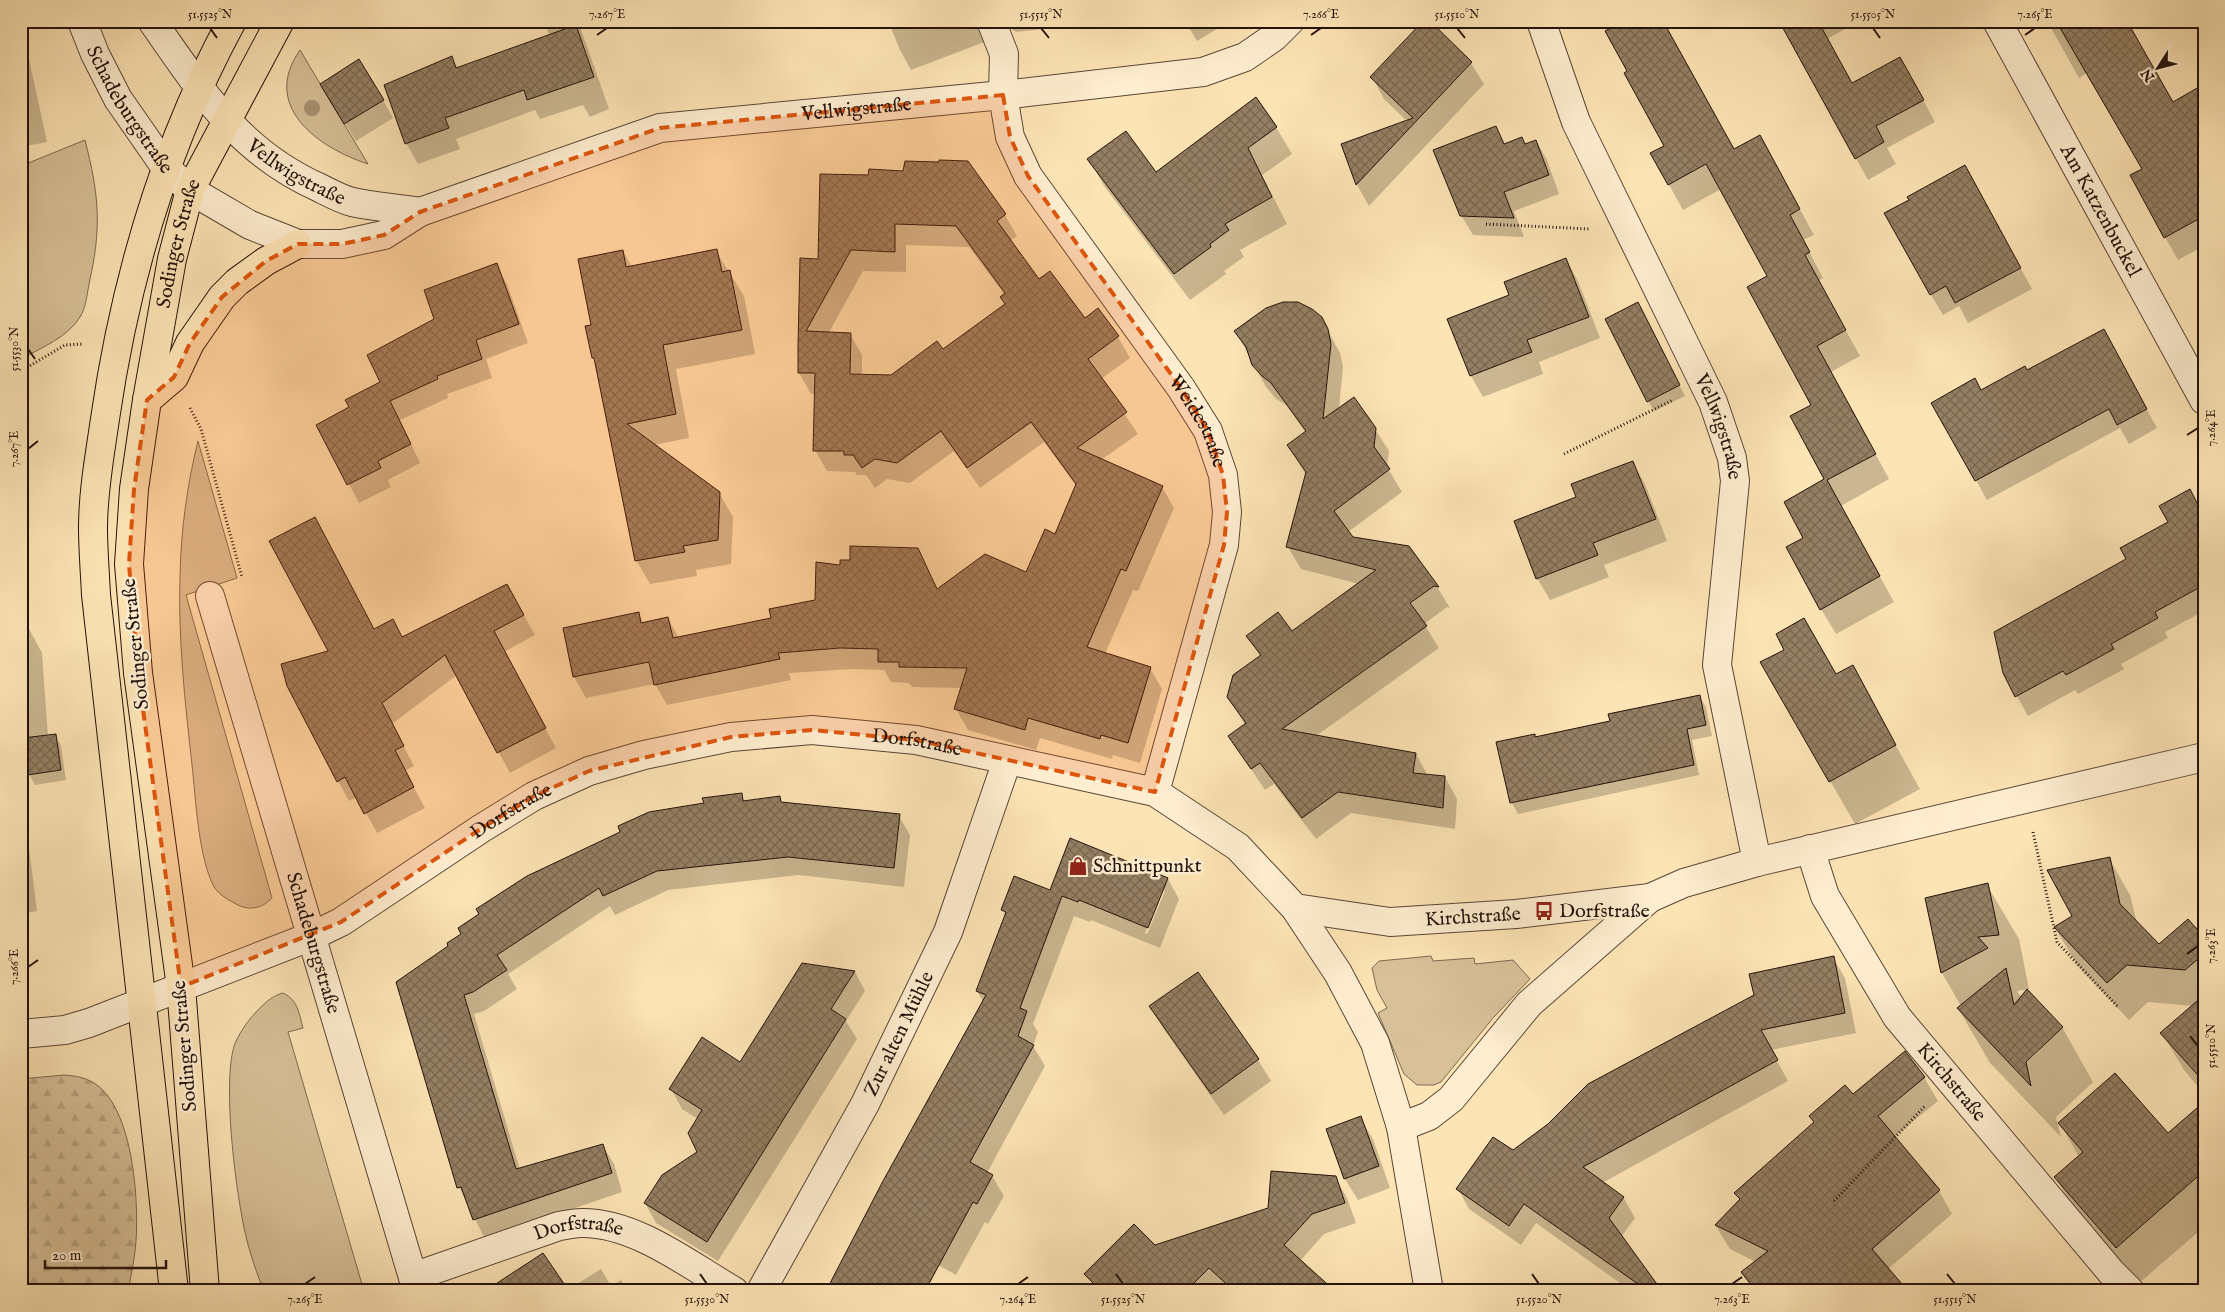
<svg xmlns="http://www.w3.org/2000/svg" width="2225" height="1312" font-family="'IM FELL English',serif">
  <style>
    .green { fill: #d8c098; stroke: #7e6952 }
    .forest { fill: url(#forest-firs); stroke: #7e6952 }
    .shadow { fill: #0003; fill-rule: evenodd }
    .building { fill: url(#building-cross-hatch); stroke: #24120b; fill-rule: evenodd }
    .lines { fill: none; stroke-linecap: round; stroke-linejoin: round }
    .minor-casing { stroke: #5a4636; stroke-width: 30 }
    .major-casing { stroke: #24120b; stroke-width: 30 }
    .path { stroke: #24120b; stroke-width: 3; stroke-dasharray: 1 2.5; stroke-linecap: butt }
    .minor { stroke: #feedcf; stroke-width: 28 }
    .major { stroke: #fde4b5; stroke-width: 28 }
    .tree { fill: #a89272 }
    .marked { fill: #de550c; fill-opacity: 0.2; stroke: #de550c; stroke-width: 4; stroke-dasharray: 10 6; stroke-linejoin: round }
    .ticks { fill: none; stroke: #24120b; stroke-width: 2 }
    .labels { text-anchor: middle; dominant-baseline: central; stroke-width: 5; stroke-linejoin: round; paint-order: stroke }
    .street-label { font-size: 20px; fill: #24120b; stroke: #feedcf }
    .poi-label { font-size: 20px; fill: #24120b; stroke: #feedcf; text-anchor: start }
    .neatline { fill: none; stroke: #24120b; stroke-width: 2 }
    .ticks-label { font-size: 12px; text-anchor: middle; fill: #24120b }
  </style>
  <defs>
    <pattern id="forest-firs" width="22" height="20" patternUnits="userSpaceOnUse" patternTransform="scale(1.25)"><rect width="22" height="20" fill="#d8c098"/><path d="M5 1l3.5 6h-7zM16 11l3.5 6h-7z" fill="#b9a482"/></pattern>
    <pattern id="building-cross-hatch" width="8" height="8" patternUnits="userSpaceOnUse" patternTransform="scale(1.25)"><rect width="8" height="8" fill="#957f63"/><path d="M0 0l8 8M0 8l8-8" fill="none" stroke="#796750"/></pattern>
  </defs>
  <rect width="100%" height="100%" fill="#fde4b5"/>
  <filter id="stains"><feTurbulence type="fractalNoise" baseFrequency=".004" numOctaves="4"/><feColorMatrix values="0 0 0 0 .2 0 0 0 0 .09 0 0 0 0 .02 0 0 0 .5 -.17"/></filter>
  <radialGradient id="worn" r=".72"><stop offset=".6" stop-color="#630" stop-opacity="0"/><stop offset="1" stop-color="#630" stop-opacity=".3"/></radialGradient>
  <path class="green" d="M300,50l68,114c-49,-16 -108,-57 -68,-114z
    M85,140c14,55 17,87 4,144 -2,10 -3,24 -9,33 -12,20 -39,31 -59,42v-193z
    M198,441l39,137 -51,17 86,303c-9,10 -22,13 -34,7 -8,-4 -19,-10 -24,-18 -16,-31 -18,-87 -22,-122 -7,-63 -14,-126 -12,-189 1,-46 7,-91 18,-135z
    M1431,956l2,5 41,-3 1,6 38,-4 17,19 -37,39 -52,64 -7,3h-17l-13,-11 -26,-61 9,-5 -10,-18 -5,-22 7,-7z
    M283,993c15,7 16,20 20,35l-15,4 76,259h-100c-6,-14 -11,-29 -15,-43 -12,-40 -29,-172 -13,-207 6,-12 13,-22 22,-31 8,-8 14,-14 25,-17z"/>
  <path class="forest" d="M64,1075c11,1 20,2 30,8 39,24 45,117 42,158 -1,17 -5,34 -8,50h-107v-212z"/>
  <path class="shadow" d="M543,21h35l31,88 -19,8 -7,-12 -43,14 -5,-9 -79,29 4,10 -42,15 -12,-21 45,-86 7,11 92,-32z
    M888,21h210l1,2 -83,9 -10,-7 -19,16 -76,29 -11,-20z
    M1185,21h45l-33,20z
    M1622,21h61l-16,9 67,121 40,11 40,73 -11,5 20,38 -5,3 42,75 -29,16 58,107 -48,27 53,96 -58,32 -15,-25 -16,-71 21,-58 -13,-75 -44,-128 -48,-88 -38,21 -31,-56 14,-8 -38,-75z
    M1780,21h80l-33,18 25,45 60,-4 23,42 -48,26 9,16 -28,16z
    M2047,21h93l-11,6 44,77 31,-19v161l-26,14 -13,-23 -21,-68 -57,-96 -8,5z
    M21,22l26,120 -26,5z
    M1471,63l13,21 -115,122 -12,-21 -15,-40 65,-24 -23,-22 -12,-22z
    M383,100l10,18 -37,23 -24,-39z
    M1276,127l16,27 -30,21 25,49 -47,26 4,7 -20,14 2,3 -36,26 -86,-114 -15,-27 67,15z
    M1495,128l10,17h20l11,-4 11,19 12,34 -45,17 10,26 -51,-2 -12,-20z
    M967,162l38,53 12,21 -7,5 28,40 47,38 13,-9 20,27 12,21 -29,21 37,55 -37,26 61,27 12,21 -36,83 -5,-1 -28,64 45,14 12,21 -22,74 -27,-8 -1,4 -72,-21 -4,12 -68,-20 -12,-21 6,-21 -50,-1 -3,-4 -18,-1 -7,-12 -32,-1 -63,4 2,7 -124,25 -12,-21 -69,14 -12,-21 -9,-48 73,-16 6,11 24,-5 11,19 94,-19 44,-18 24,-34 76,-18 21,41 89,-17 28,-38 22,-48 -33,-45 -64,46 -26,-37 -44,32 -23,-4 -12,9 -9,-13h-9l-2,-3 -28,-1 -12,-21 1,-56h-5l-12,-21 3,-114 17,1 50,-83zM906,245l63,2 36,48 1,10 -63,46 -52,25h-29v-21l-12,-21h-22l35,-63 43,1z
    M1976,187l56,102 -64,34 -9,-17 -16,9 -12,-20z
    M623,251l9,16 84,-16 28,45 11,58 -79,15 13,69 -35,7 65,48 14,24 -2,47 -35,6 1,6 -47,8 -14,-24 -40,-196 -3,-6v-32z
    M1566,259l12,22 22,57 -61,24 4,12 -60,23 -12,-21 -23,-57 63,-24z
    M496,265l11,19 21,59 -42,16 6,19 -45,16 1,4 -48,22 20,43 -32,17 3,7 -32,16 -41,-78 33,-17 31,-25z
    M1643,314l42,82 -31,15 -6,-10z
    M1321,318l19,35 3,14 -4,42 36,20 14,22 -2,16 15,25 -54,40 4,6 75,47 9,2v-2l14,23 -3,-1 -23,17 15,24 -123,88 100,18 12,22 17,1 12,22 -2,30 -104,-16 -35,26 -42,-55 -9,6 -36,-54 16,-11 -17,-28 32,-40 -12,-21 44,-3 67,-49 -58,-15 -13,-22 18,-72 -18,-30 18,-12 -20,-28 -10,-6 -10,-12 -30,-55z
    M2114,350l43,78 -28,16 -9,-16 -133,72 -54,-97 48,-12 46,-19z
    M1633,463l12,21 22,57 -63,24 5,12 -59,23 -13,-22 40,-80z
    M2204,517v94l-39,21 3,6 -47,26 3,5 -46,25 -3,-4 -47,26 -24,-43z
    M519,606l16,29 -31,17 52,96 -46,25 -53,-98 -65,49 22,42 -9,5 20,37 -48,25 -20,-36 -8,4 -11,-20 -9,-129 46,-22 27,8z
    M28,627l14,26 6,83 7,-1 6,11 5,34 -31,5 -6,-11 -3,-17h-5v-129z
    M1785,650l51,26 16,-9 68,122 -65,35 -93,-161z
    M1700,697l6,10 6,29 -20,4 7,35 -181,39 -6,-11 -14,-60 36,-8 2,3 75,-16z
    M741,795l5,7 33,-4 3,5 117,13 11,19 -6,52 -105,-12 -131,15 -53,25 -5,-9 -102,68 9,15 -33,22 -10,3 46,156 83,-24 11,18 8,28 -137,47 -26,-52 -61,-204 307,-179z
    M21,810l4,6 12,95 -16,3z
    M2109,858l21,37 7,28 22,23 36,-17 9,-9v174l-20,-24 -22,-37 31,-27 -45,-4 -19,18 -52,-55 -22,-37 19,-12z
    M1168,879l11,20 -19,49 -69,-28 -1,2 -16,-6 -41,108 5,8 -5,14 12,20 -58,107 5,3 12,20 -16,28 -3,-2 -29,53 -18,-10 45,-263 -6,-11 29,-75 -3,-7 47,-18zM1162,891h3l-18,43 -2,-1z
    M1987,885l32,54 10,50 -12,2 5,7 40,29 31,55 -37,35 5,20 -71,-74 -32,-55 3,-2 -19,-33 -16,-74zM2040,1046v4l-18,17 -2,-2z
    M21,925l4,38h-4z
    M1833,958l12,20 11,55 -85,17 17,31 -186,102 21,14 12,21 -14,19 39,54h-49l9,-8 -84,-60 -15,22 -52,-36 -11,-20 55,-37z
    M803,965l52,7 10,19 -19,30 11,18 -139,222 -62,-38 -11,-20 54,-51 -1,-33 -16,-10 -11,-20 70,-25z
    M1197,973l61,87 13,21 -47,34 -61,-87 -12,-21z
    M1924,1077l14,24 -44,36 45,54 13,23 -64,55 19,22h-154l-10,-18 13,-11 -26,-13 -14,-23 24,-25 -4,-8 79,-69 -4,-8 42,-20z
    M2204,1103v124l-66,57 -61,-69 -21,-37 23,-21 -19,-34 107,12z
    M1360,1118l13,21 17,49 -32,12 -13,-21 -17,-49z
    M1335,1177l12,21 9,25 -32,11 -24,27 33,30h-234l-6,-10 62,-34 114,-38z
    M601,1269l10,17 10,-6 7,11h-141l80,-1z"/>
  <path class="building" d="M1423,21h7l42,41 -116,123 -15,-41 72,-26 -43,-41z
    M1623,21h40l71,128 26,-14 40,74 -10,6 20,37 -5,3 41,75 -29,16 59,108 -49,26 53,96 -60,34 -34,-63 17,-9 -19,-36 40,-23 -34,-63 21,-11 -64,-118 20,-11 -61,-112 -38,21 -18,-32 14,-7 -40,-73 3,-2 -22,-40z
    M1779,21h39l34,62 48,-26 24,43 -48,26 8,16 -29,17z
    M2056,21h71l46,81 31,-18v132l-40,22 -34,-63 12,-6z
    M576,25l18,52 -67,23 -3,-10 -79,28 4,10 -44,16 -21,-59 68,-29 4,12z
    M359,59l25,41 -40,24 -24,-40z
    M1256,97l21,30 -29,21 24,49 -47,27 4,6 -19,14 1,3 -37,27 -87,-115 39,-28 30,41z
    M1496,126l8,18 18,-7 3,7 11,-4 13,35 -45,17 10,26 -54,-2 -27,-66z
    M939,160l29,1 38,53 -9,7 42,58 11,-8 35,47 13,-10 21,28 -31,23 39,53 -50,36 86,38 -37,85 -5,-2 -34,78 64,20 -23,76 -27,-8 -1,4 -72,-21 -3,12 -71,-21 13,-41 -68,-1v-5h-21v-13l-38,-1 -62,5 2,6 -126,26 -5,-23 -76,15 -10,-49 76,-16 2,11 27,-6 5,21 98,-20 -2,-9 46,-9 1,-38 24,3v-5h10v-14l68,2 19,41 48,-35 41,18 19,-43 10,5 21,-50 -45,-62 -64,46 -26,-37 -44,32 -22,-4 -13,9 -9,-13h-9v-4h-31l2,-78h-17v-28l2,-87 18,1 2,-85 48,1 1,-6 34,2 2,-10 34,1zM895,224l61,2 49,67 -5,4 5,7 -62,45 -6,-8 -46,34 -41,-1 1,-41 -45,-2 45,-81 44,2z
    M1965,165l56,103 -66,35 -9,-17 -16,9 -46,-82 25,-13 -2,-3z
    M717,249l5,23 8,-2 12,60 -79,15 13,69 -49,10 93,68 -2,48 -35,6 2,6 -50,9 -41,-203h-2l-7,-32 6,-1 -13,-66 45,-9 3,17z
    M1566,258l23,59 -62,23 5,12 -62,24 -23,-57 62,-24 -5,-13z
    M497,263l22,61 -43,16 6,19 -45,17 1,3 -48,22 21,43 -33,17 3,7 -34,17 -31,-60 33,-18 -4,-7 35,-18 -13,-27 67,-36 -10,-29z
    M1283,302h15l14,7 10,8 6,12 3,15 -8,75 31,-22 22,31 -2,19 16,22 -56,42 19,26 56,9 30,41 -5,-1 -24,17 17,23 -145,103 134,24 -3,20 32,3 -2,32 -105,-16 -36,26 -42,-55 -9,6 -23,-33 18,-13 -19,-26 6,-22 28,-20 -15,-19 32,-24 14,19 84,-61 -90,-23 20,-75 -19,-27 19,-14 -35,-48 -9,-7 -10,-11 -6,-18 -12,-16 32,-23z
    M1638,302l42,83 -33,17 -42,-83z
    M2104,329l43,80 -30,16 -8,-16 -134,72 -44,-78 44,-25 6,12 44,-24 2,4z
    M1633,461l23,58 -63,24 5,12 -62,24 -22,-58 62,-24 -5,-13z
    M2190,489l8,16 6,-3v83l-49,27 3,6 -47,26 3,5 -48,26 -3,-4 -48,26 -12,-24 -9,-41 132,-73 -6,-11 48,-26 -9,-16z
    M315,517l59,112 19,-10 9,18 105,-53 17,31 -30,16 52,97 -49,25 -52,-98 -63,48 22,43 -9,4 19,37 -50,27 -19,-37 -8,5 -50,-96 -6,-22 47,-13 -59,-110z
    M1804,618l32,56 17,-9 43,80 -67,37 -69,-120 24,-12 -8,-16z
    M1700,695l6,30 -19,4 7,36 -184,38 -14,-61 39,-8v3l75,-16 -2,-7z
    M56,734l5,36 -34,5 -4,-37z
    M742,793l1,8 37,-5 1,6 119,12 -6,54 -106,-11 -131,14 -54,25 -4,-8 -102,67 10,15 -34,22 -9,3 52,174 87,-25 9,29 -139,47 -12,-33 -4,1 -61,-206 52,-36 -1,-3 14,-9 -3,-6 21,-14 -3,-5 51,-33 93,-44 -2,-6 31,-14 55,-9 -2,-5z
    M1070,838l98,40 -20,50 -69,-28 -1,2 -16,-6 -42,112 7,3 -9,25 16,9 -64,117 23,13 -16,29 -4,-2 -48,89h-99l57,-110 103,-186 -10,-4 30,-79 -5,-2 13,-34 36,14z
    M2110,857l10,47 39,40 29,-25 16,18v17l-19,16 -58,-5 -20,18 -53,-56 18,-11 -25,-46z
    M1988,883l11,52 -21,2 10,11 -47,25 -16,-75z
    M1834,956l11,57 -84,17 17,30 -195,107 41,30 -15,21 53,73h-14l-124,-87 -15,22 -53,-37 37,-52 20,13 35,-26 40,-40 166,-89 -5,-21z
    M802,963l53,8 -24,38 15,10 -139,223 -63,-39 18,-28 35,-23 -9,-19 14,-23 -33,-21 33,-52 38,25z
    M2006,968l8,37 13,-16 36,38 -37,35 5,24 -74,-78z
    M1198,972l61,87 -48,35 -62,-88z
    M2204,995v87l-44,-49z
    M1905,1051l20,26 -47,39 62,74 -68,59 36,42h-152l-15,-19 27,-21 -53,-26 25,-26 -6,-6 80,-71 -5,-6 36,-31 8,9z
    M2115,1073l53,60 36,-31v69l-88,77 -62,-71 29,-25 -25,-29z
    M1361,1116l18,50 -35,13 -18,-50z
    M1271,1171l65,5 9,27 -33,11 -28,31 51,46h-101l-25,-23 -23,23h-85l-17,-17 50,-50 21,21 113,-37z
    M543,1253l26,38h-84z"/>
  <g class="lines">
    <g class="minor-casing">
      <g id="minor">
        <path id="s1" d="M82,21l13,33 23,45 48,69 24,22 60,35 48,19h44l42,-9 36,-23 240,-84 343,-33 200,-23 42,-15 29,-20 16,-16"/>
        <path id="s2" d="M152,21c49,70 87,131 168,167 10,5 21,11 32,14 22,5 46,6 68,10"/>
        <path id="s3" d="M991,21l13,33 -1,41 7,42 18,39 153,212 27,43 15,44 4,37 -3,33 -69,247"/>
        <path id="s4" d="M1541,21l35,101 137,280 19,56 3,23 -18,184 40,197"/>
        <path id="s5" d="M1997,21l207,379"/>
        <path id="s6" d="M210,596l207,695"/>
        <path id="s7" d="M1810,849l15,47 72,121 214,255 19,19"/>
        <path id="s8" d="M1295,908l95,14 126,-8 134,-16 34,-15 73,-21 447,-105"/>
        <path id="s9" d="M21,1034l44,-4 24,-7 223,-87 29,-14 141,-94 52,-32 55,-25 55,-16 87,-18 81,-7 104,10 239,52 83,55 57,61 43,65 37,70 26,84 28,164"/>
        <path d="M1401,1127l28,-11 22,-17 78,-95 121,-106"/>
        <path id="s10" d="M413,1277l146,-51c7,-1 15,-3 22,-3 54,-1 108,42 153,68"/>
        <path id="s11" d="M761,1291l104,-187 83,-172 59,-171"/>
      </g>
    </g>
    <g class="major-casing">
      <g id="major">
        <path d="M147,400l27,-23 16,-34 32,-46 15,-15 29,-21 32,-17"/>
        <path d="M174,1291l-78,-696c-1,-22 -3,-45 -3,-68 0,-36 7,-73 12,-108 20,-138 60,-275 127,-398"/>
        <path id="s12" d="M205,1291l-24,-304 -43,-314 -9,-109 5,-75 13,-89 25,-141 18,-69 90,-169"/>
      </g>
    </g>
    <path class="path" d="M1486,224l104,5
      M21,371l44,-26 18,-1
      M190,408l11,21 41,148
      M1564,454l109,-54
      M2033,832l24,110 61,65
      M1834,1201l91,-95"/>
    <use href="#minor" class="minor"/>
    <use href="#major" class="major"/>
  </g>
  <circle class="tree" cx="312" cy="108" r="8"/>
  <path class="marked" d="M1003,95l7,42 18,39 153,212 27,43 15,44 4,37 -3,33 -69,247 -239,-52 -104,-10 -81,7 -142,34 -55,25 -52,32 -141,94 -160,65 -43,-314 -9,-109 5,-75 13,-89 27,-23 16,-34 32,-46 44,-36 32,-17h44l42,-9 36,-23 240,-84z"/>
  <path class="ticks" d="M210,28l7,10M1041,28l8,10M1457,28l8,10M1873,28l7,10M597,35l10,-7M1311,35l10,-7M2025,35l10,-7M28,349l7,10M2187,435l11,-7M28,449l10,-8M2187,954l11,-8M28,967l10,-7M2190,1036l8,10M700,1274l7,10M1116,1274l7,10M1532,1274l7,10M1947,1274l8,10M305,1284l10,-7M1018,1284l10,-7M1732,1284l10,-7"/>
  <defs>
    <g id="shop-bare" transform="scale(1.5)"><path d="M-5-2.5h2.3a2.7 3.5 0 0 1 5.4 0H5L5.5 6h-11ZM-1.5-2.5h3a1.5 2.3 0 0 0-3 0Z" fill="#8f2418" stroke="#feedcf" stroke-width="2.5" paint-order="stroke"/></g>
    <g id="bus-bare" transform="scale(1.5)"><path d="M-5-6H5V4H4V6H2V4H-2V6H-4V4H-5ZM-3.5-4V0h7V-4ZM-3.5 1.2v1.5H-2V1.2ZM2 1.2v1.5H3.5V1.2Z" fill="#8f2418" stroke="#feedcf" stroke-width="2.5" paint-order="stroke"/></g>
  </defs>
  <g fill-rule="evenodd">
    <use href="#shop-bare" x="1078" y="866"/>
    <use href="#bus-bare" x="1544" y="911"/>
  </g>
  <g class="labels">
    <g class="street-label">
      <text stroke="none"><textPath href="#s1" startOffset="101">Schadeburgstraße</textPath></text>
      <text stroke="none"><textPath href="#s1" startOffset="905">Vellwigstraße</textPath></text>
      <text stroke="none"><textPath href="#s2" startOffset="212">Vellwigstraße</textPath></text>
      <text stroke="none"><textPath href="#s5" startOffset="216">Am Katzenbuckel</textPath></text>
      <text stroke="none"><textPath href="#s12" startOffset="1056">Sodinger Straße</textPath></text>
      <text stroke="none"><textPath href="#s3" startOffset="461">Weidestraße</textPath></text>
      <text stroke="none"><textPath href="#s4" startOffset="444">Vellwigstraße</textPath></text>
      <text transform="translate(136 644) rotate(-96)">Sodinger Straße</text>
      <text stroke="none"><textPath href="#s9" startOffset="965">Dorfstraße</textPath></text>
      <text stroke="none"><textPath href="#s9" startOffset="544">Dorfstraße</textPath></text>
      <text stroke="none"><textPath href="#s8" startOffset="179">Kirchstraße</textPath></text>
      <text stroke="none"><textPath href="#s6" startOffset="362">Schadeburgstraße</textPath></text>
      <text stroke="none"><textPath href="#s11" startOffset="292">Zur alten Mühle</textPath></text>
      <text transform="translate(185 1046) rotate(-95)">Sodinger Straße</text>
      <text stroke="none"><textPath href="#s7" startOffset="275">Kirchstraße</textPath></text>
      <text stroke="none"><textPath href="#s10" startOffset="174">Dorfstraße</textPath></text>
    </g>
    <g class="poi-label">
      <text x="1093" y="866">Schnittpunkt</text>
      <text x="1559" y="911">Dorfstraße</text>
    </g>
  </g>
  <rect width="2225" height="1312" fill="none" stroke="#fde4b5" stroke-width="55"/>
  <g transform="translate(2158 68) rotate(234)" stroke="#feedcf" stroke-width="4" paint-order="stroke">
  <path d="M0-4L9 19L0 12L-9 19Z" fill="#24120b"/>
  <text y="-8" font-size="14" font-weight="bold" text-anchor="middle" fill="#24120b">N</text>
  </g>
  <path d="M45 1260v8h121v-8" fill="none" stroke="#24120b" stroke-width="2.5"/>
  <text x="52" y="1260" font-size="15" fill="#24120b" stroke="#feedcf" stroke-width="4" paint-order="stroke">20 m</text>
  <rect x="28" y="28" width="2170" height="1256" class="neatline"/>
  <g class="ticks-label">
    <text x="210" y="18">51.5525°N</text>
    <text x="607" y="18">7.267°E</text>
    <text x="1041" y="18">51.5515°N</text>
    <text x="1321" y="18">7.266°E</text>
    <text x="1457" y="18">51.5510°N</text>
    <text x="1873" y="18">51.5505°N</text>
    <text x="2035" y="18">7.265°E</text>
    <text transform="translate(14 349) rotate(-90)" y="4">51.5530°N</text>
    <text transform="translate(2211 428) rotate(-90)" y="4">7.264°E</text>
    <text transform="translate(14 449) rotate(-90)" y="4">7.267°E</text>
    <text transform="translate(2211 946) rotate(-90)" y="4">7.263°E</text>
    <text transform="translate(14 967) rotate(-90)" y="4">7.266°E</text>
    <text transform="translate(2211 1046) rotate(-90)" y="4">51.5510°N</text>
    <text x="305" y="1303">7.265°E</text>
    <text x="707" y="1303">51.5530°N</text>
    <text x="1018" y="1303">7.264°E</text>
    <text x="1123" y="1303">51.5525°N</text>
    <text x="1539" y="1303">51.5520°N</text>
    <text x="1732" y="1303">7.263°E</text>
    <text x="1955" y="1303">51.5515°N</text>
  </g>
  <rect width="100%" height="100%" filter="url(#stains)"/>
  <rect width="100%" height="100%" fill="url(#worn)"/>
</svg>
